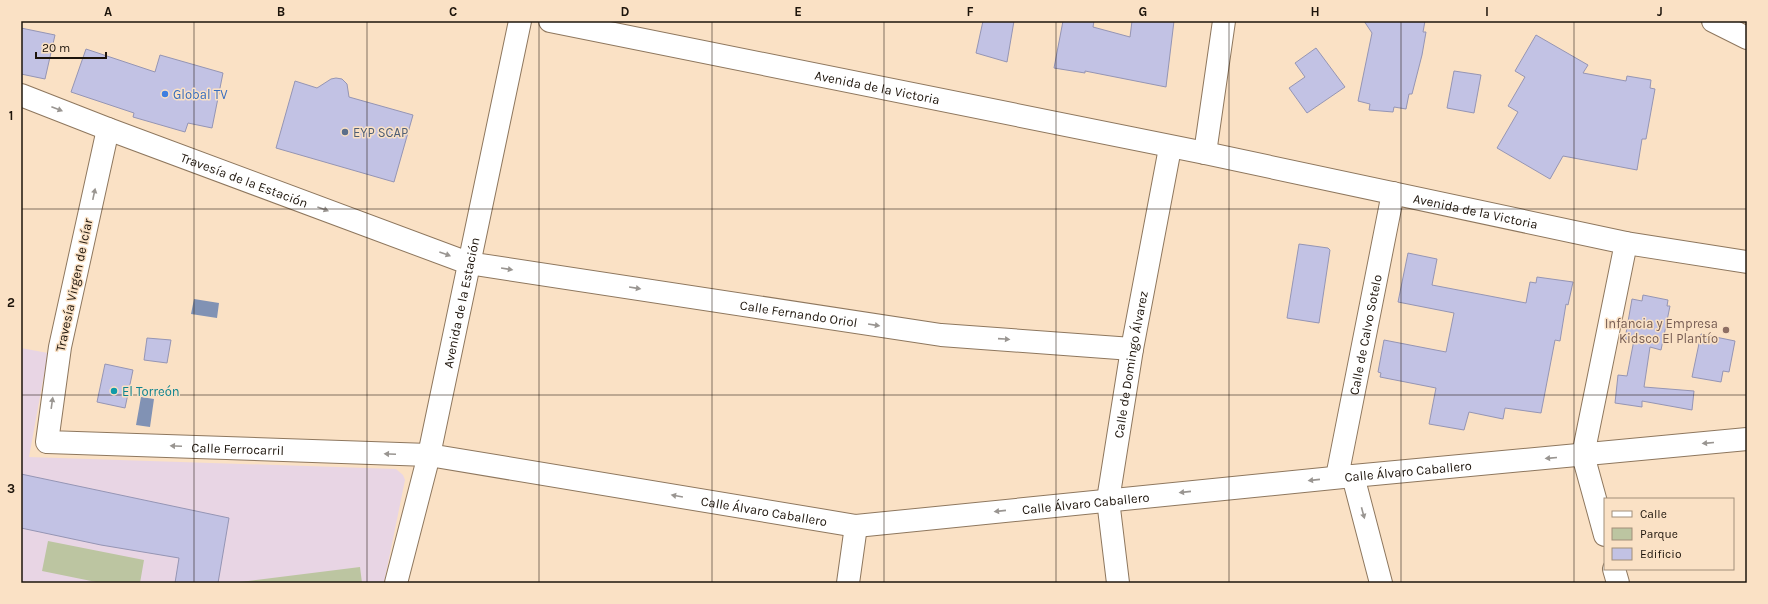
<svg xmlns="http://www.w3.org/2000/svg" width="1768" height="604" font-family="Karla,sans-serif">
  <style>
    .education { fill: #e8d5e4 }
    .green { fill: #bcc5a1 }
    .water { fill: #8192b4 }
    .building { fill: #c2c2e4; stroke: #9595b4 }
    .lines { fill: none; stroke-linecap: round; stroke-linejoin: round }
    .minor-casing { stroke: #8e775e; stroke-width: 24 }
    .minor { stroke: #fff; stroke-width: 22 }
    .oneway { fill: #999591 }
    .grid { fill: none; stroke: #1d140b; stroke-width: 1; stroke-opacity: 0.55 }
    .shop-dot { fill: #3f7fe0; stroke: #fae1c5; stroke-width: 1.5 }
    .service-dot { fill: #5c6f8a; stroke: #fae1c5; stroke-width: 1.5 }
    .education-dot { fill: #8d6e63; stroke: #fae1c5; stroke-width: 1.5 }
    .culture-dot { fill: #0f9aa8; stroke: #fae1c5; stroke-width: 1.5 }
    .labels { text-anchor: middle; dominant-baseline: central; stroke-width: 3; stroke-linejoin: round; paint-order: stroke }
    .street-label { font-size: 13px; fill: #1d140b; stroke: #fae1c5 }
    .shop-label { font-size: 13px; fill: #366cbe; stroke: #fae1c5; text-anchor: start }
    .service-label { font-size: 13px; fill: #4e5e75; stroke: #fae1c5; text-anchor: start }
    .education-label { font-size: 13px; fill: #785e54; stroke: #fae1c5; text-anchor: end }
    .culture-label { font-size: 13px; fill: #0d838f; stroke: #fae1c5; text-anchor: start }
    .neatline { fill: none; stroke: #1d140b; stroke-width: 1.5 }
    .grid-label { font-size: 13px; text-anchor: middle; font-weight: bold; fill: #1d140b }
  </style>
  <rect width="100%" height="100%" fill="#fae1c5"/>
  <path class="education" d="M21,348l27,5 -19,104 367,12 7,6 2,5 -21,103h-363z"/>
  <path class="green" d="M48,541l96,19 -4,23h-39l-59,-12z
    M360,567l2,16h-129z"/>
  <path class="water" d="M194,299l25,4 -2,15 -26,-4z
    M141,397l13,2 -4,28 -14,-2z"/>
  <path class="building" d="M983,21h31l-7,41 -31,-9z
    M1063,21h31l-1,6 37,10 2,-16h42l-8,66 -81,-16v2l-31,-5z
    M1364,21h61l-2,11h3l-4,23 -10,39h-3l-3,15 -12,-2 -1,5 -24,-2 1,-6 -12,-3 14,-68z
    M21,28l34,7 -10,44 -24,-5z
    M1536,35l52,30 -5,8 43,8 1,-5 24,4 -1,8 5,1 -9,50h-4l-5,31 -74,-14 -13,23 -53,-31 21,-36 -10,-6 17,-29 -10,-6z
    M1316,48l29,39 -38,26 -18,-25 16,-11 -10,-14z
    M86,49l69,23 5,-17 63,18 -11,55 -24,-5 -3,9 -52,-15 1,-4 -63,-21z
    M1454,71l27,4 -7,38 -27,-5z
    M336,78l6,1 5,5 2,13 64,18 -19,67 -118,-34 19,-67 22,7 14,-9z
    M1299,244l29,4 2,2 -11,73 -32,-5z
    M1408,253l29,6 -5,26 94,18 4,-21 6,1 1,-6 36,5 -5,23 -2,-1 -6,37 -5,-1 -14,73 -36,-5 -2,11 -34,-7 -5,18 -35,-6 7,-36 -56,-11 1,-4 -3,-1 6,-32 62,12 8,-39 -56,-11z
    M1643,295l25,5 -1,6h3l-9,44 -11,-3 -6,40 50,4 -2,19 -50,-9v6l-27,-4 3,-28 9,1 7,-36 -9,-1 7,-40 10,2z
    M1701,334l34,7 -6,31 -6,-1 -2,11 -29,-5z
    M147,338l24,2 -4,23 -23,-3z
    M105,364l28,6 -8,38 -28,-6z
    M21,474l208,44 -11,65h-43l4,-25 -78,-13 -80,-17z"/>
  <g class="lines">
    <g class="minor-casing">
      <g id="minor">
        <path id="s1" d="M550,21l655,132 421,90 121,19"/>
        <path d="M1713,21l34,17"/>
        <path id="s2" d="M21,95l87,34 360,134 473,72 191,14"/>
        <path id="s3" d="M108,129l-48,218 -13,95 382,13 427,71 497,-50 394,-37"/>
        <path d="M1205,153l19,-132"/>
        <path d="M1353,476l28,107"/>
        <path id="s4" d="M1337,477l56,-284"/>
        <path d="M1605,535l-22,-80 43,-212"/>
        <path d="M1614,569l4,14"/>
        <path id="s5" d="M396,583l33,-128 91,-434"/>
        <path d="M848,583l8,-57"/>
        <path id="s6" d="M1118,583l-10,-83 24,-151 38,-201"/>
      </g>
    </g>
    <use href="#minor" class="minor"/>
  </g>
  <defs><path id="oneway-solid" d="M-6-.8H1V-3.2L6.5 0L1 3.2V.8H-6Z"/></defs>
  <g class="oneway">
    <use href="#oneway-solid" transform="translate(57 109) rotate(21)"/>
    <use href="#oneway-solid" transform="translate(94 194) rotate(-78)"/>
    <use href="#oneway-solid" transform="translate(323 209) rotate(20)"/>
    <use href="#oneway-solid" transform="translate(445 254) rotate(20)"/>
    <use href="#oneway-solid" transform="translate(507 269) rotate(9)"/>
    <use href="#oneway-solid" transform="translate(635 288) rotate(9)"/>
    <use href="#oneway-solid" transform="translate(874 325) rotate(9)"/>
    <use href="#oneway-solid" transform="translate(1004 339) rotate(4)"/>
    <use href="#oneway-solid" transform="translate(52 403) rotate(-82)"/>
    <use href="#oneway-solid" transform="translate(1708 443) rotate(175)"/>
    <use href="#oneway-solid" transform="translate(176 446) rotate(-178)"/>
    <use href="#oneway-solid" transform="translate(390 454) rotate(-178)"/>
    <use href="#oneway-solid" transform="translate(1551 458) rotate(175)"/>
    <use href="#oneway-solid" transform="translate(1314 480) rotate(174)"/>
    <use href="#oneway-solid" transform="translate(1185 492) rotate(174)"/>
    <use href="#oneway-solid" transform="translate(677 496) rotate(-170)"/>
    <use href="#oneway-solid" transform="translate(1000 511) rotate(174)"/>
    <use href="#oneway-solid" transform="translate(1363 513) rotate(75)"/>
  </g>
  <path class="grid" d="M194,21v562M367,21v562M539,21v562M712,21v562M884,21v562M1056,21v562M1229,21v562M1401,21v562M1574,21v562M21,209h1726M21,395h1726"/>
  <circle class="shop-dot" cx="165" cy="94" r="4"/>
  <circle class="service-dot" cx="345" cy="132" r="4"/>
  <circle class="education-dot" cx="1726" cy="330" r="4"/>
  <circle class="culture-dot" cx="114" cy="391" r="4"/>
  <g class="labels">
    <g class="street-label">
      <text stroke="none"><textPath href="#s1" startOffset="334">Avenida de la Victoria</textPath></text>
      <text stroke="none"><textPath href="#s2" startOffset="239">Travesía de la Estación</textPath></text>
      <text stroke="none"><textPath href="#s1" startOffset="945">Avenida de la Victoria</textPath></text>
      <text transform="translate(74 285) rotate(-78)">Travesía Virgen de Icíar</text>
      <text stroke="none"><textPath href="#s5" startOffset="288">Avenida de la Estación</textPath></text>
      <text stroke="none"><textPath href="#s2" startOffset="812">Calle Fernando Oriol</textPath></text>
      <text stroke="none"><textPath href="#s4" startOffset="145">Calle de Calvo Sotelo</textPath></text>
      <text stroke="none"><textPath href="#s6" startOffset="221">Calle de Domingo Álvarez</textPath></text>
      <text stroke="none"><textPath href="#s3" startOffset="510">Calle Ferrocarril</textPath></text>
      <text stroke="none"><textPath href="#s3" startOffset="1689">Calle Álvaro Caballero</textPath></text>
      <text stroke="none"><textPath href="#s3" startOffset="1365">Calle Álvaro Caballero</textPath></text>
      <text stroke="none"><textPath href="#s3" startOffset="1041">Calle Álvaro Caballero</textPath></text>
    </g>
    <g class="shop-label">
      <text x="173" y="94">Global TV</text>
    </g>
    <g class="service-label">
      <text x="353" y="132">EYP SCAP</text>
    </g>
    <g class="education-label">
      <text x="1718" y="323">Infancia y Empresa<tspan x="1718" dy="15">Kidsco El Plantío</tspan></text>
    </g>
    <g class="culture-label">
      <text x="122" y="391">El Torreón</text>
    </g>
  </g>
  <rect width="1768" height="604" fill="none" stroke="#fae1c5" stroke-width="44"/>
  <rect x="1604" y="498" width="130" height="72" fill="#fae1c5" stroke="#a28f7b"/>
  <rect x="1612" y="511" width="20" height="6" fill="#ffffff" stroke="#a28f7b"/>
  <text x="1640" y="518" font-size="12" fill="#1d140b">Calle</text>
  <rect x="1612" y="528" width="20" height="12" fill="#bcc5a1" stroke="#a28f7b"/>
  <text x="1640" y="538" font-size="12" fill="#1d140b">Parque</text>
  <rect x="1612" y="548" width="20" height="12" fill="#c2c2e4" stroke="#a28f7b"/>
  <text x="1640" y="558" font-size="12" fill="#1d140b">Edificio</text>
  <path d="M36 52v6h70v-6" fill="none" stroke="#1d140b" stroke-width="2"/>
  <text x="42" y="52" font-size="12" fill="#1d140b" stroke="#fae1c5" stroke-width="3" paint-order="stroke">20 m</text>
  <rect x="22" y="22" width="1724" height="560" class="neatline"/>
  <g class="grid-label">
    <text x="108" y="16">A</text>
    <text x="281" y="16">B</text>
    <text x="453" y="16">C</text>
    <text x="625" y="16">D</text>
    <text x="798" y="16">E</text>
    <text x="970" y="16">F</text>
    <text x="1143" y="16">G</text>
    <text x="1315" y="16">H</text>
    <text x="1487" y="16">I</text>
    <text x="1660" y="16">J</text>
    <text x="11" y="120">1</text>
    <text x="11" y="307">2</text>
    <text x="11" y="493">3</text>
  </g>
</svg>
